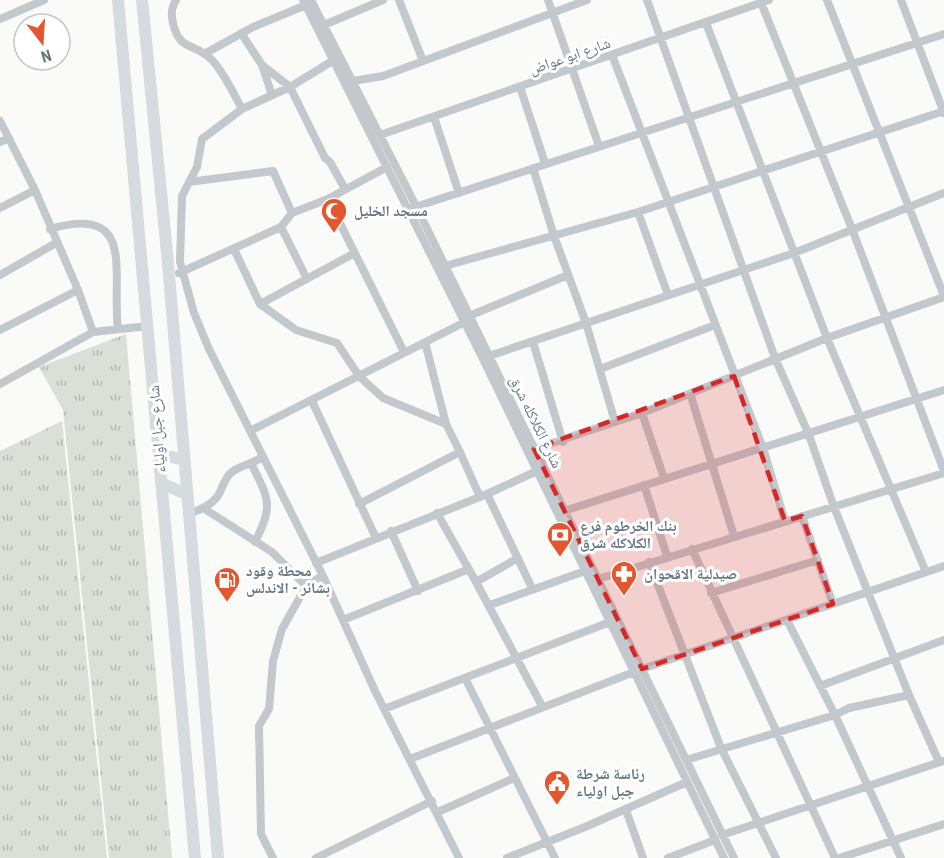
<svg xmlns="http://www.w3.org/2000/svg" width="944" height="858" font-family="'Roboto Condensed','Noto Naskh Arabic',sans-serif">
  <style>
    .grass { fill: url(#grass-tufts) }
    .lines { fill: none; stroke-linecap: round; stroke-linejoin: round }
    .minor { stroke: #c3c8cc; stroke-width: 8 }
    .highway { stroke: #d6dbdf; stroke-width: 12 }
    .marked { fill: #d62828; fill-opacity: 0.2; stroke: #d62828; stroke-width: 4.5; stroke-dasharray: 12 8; stroke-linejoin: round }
    .labels { text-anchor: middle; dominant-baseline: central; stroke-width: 6; stroke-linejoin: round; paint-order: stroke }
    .street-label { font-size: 15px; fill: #657683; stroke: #fff }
    .poi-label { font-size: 15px; font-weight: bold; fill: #657683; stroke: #fff; text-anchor: start }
  </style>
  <defs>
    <pattern id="grass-tufts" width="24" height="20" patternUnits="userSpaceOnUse" patternTransform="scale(1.5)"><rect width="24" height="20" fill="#dadfd7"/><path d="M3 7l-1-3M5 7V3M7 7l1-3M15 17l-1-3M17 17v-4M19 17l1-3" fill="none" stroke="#b4b9b4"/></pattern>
  </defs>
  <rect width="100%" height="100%" fill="#fafaf8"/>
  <path class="grass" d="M126,334l46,524h-63l-46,-448 -24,-43z
    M62,421l45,437h-107v-407z"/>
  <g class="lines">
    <path class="minor" d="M176,0c-5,9 -5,13 -3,23 6,29 24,20 39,37 13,14 21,33 30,49
      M303,0l180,359 241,499
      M311,0l105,206 318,652
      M399,0l24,61
      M548,0l51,146
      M647,0l128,358 34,77 25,72 75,188 30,67
      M760,0l92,229 92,242
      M827,0l117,296
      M901,0l43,113
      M0,19l44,-19
      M706,23l121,315 99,234
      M324,25l59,-25
      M241,33l21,32 28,22 35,71 5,4 15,27
      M206,53l47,-26 53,-22
      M612,55l151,393 22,73
      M334,60l-44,27 -48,22 -40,30 -5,28 -15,29 -2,66 14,51 15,36 114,227 52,115 84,167
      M262,65l10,30
      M353,81l30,-5 204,-76
      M520,87l25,76
      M434,117l25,76
      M0,121l35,69 43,100 15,42
      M380,135l389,-135
      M0,142l9,-4
      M533,168l21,68 32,87 29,99
      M189,182l84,-11 19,42
      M328,199l76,153
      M0,208l35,-18
      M412,208l532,-174
      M638,212l30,83
      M281,227l26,52
      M50,229c88,-26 61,45 68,100
      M234,249l26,55 36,26 41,13 22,33 24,22 63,26
      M445,266l193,-54 306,-101
      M179,273l102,-46 11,-14 36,-14 59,-32
      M0,275l56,-32
      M260,304l93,-50
      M469,316l99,-41
      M0,330l78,-40
      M425,342l21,82 14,28
      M533,342l30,100
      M489,356l305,-103 150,-60
      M600,369l115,-44
      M0,384l93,-52 55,-6
      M690,393l44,143
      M312,401l64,137
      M642,413l22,65
      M250,431l215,-109
      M534,449l108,-36 185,-75 117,-41
      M252,465c18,36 21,41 3,77
      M644,485l23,71
      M487,494l45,94
      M359,504l101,-52 20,45
      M203,508l69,44 30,30 6,1 15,-7
      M564,511l380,-121
      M437,513l39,69 42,-24
      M187,514c11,-3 23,-8 30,-17 6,-8 6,-18 15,-25 9,-7 21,-8 30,-15
      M802,516l31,88
      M391,531l27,60
      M692,549l143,309
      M649,562l72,186 55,110
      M316,563l171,-69 50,-23
      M598,579l346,-106
      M476,582l66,124
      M711,593l107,-33
      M490,605l95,-34
      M343,620l126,-51
      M787,620l48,95 66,143
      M642,669l302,-103
      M465,678l90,180
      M820,686l124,-46
      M384,709l226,-87
      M410,759l224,-87
      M686,760l149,-45 14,-7 60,-13
      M626,810l17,48
      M438,812l76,-34
      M722,835l221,-74
      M273,858l-12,-24 -2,-108 10,-17 4,-48 9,-32 26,-46
      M316,858l116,-57
      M507,858l78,-31 102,-45
      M668,858l47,-18
      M839,858l105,-34"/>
    <path class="highway" d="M118,0l77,858
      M142,0l26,263 50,595
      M160,454l24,6
      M161,483l25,11"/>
  </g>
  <path class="marked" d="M734,376l51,145 17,-5 31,88 -191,65 -108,-220z"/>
  <defs>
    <g id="mosque-pin" transform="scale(1.35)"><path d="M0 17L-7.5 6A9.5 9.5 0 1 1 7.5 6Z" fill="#e4572e" stroke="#fff"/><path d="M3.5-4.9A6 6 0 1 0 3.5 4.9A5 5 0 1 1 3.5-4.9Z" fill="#fff"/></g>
    <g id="bank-pin" transform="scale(1.35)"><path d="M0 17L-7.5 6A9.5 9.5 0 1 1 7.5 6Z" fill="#e4572e" stroke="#fff"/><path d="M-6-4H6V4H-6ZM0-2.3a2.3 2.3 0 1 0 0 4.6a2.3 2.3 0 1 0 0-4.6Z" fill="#fff"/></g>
    <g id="pharmacy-pin" transform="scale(1.35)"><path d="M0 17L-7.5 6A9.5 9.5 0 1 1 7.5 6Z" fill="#e4572e" stroke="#fff"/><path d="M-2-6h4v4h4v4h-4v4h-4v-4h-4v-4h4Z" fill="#fff"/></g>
    <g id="fuel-pin" transform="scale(1.35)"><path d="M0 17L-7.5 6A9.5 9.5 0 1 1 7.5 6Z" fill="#e4572e" stroke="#fff"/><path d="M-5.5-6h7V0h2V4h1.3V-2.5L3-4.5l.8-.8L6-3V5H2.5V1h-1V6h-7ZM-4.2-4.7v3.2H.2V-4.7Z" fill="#fff"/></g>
    <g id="civic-pin" transform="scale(1.35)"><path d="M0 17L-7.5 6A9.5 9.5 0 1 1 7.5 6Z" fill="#e4572e" stroke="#fff"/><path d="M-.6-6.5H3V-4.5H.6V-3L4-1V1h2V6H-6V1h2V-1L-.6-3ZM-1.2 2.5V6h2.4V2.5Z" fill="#fff"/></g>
  </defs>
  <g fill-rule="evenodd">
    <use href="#mosque-pin" x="334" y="211"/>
    <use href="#bank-pin" x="560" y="535"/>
    <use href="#pharmacy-pin" x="624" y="574"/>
    <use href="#fuel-pin" x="227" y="580"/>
    <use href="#civic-pin" x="557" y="783"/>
  </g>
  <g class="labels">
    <g class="street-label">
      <text transform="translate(570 56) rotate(-19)">شارع ابو عواض</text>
      <text transform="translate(536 422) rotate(64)">شارع الكلاكله شرق</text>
      <text transform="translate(157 429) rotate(-94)">شارع جبل اولياء</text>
    </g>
    <g class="poi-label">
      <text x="354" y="211">مسجد الخليل</text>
      <text x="580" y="526">بنك الخرطوم فرع<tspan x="580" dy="17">الكلاكله شرق</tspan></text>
      <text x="246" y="571">محطة وقود<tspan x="246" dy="17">بشائر - الاندلس</tspan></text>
      <text x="644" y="574">صيدلية الاقحوان</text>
      <text x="576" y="774">رئاسة شرطة<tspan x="576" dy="17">جبل اولياء</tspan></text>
    </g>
  </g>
  <g transform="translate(42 42) rotate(163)"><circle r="28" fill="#ffffff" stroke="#c1c8cd" stroke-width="1.5"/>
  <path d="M0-4.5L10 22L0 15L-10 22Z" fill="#e4572e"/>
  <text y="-9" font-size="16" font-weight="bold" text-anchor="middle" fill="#657683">N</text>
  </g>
</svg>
